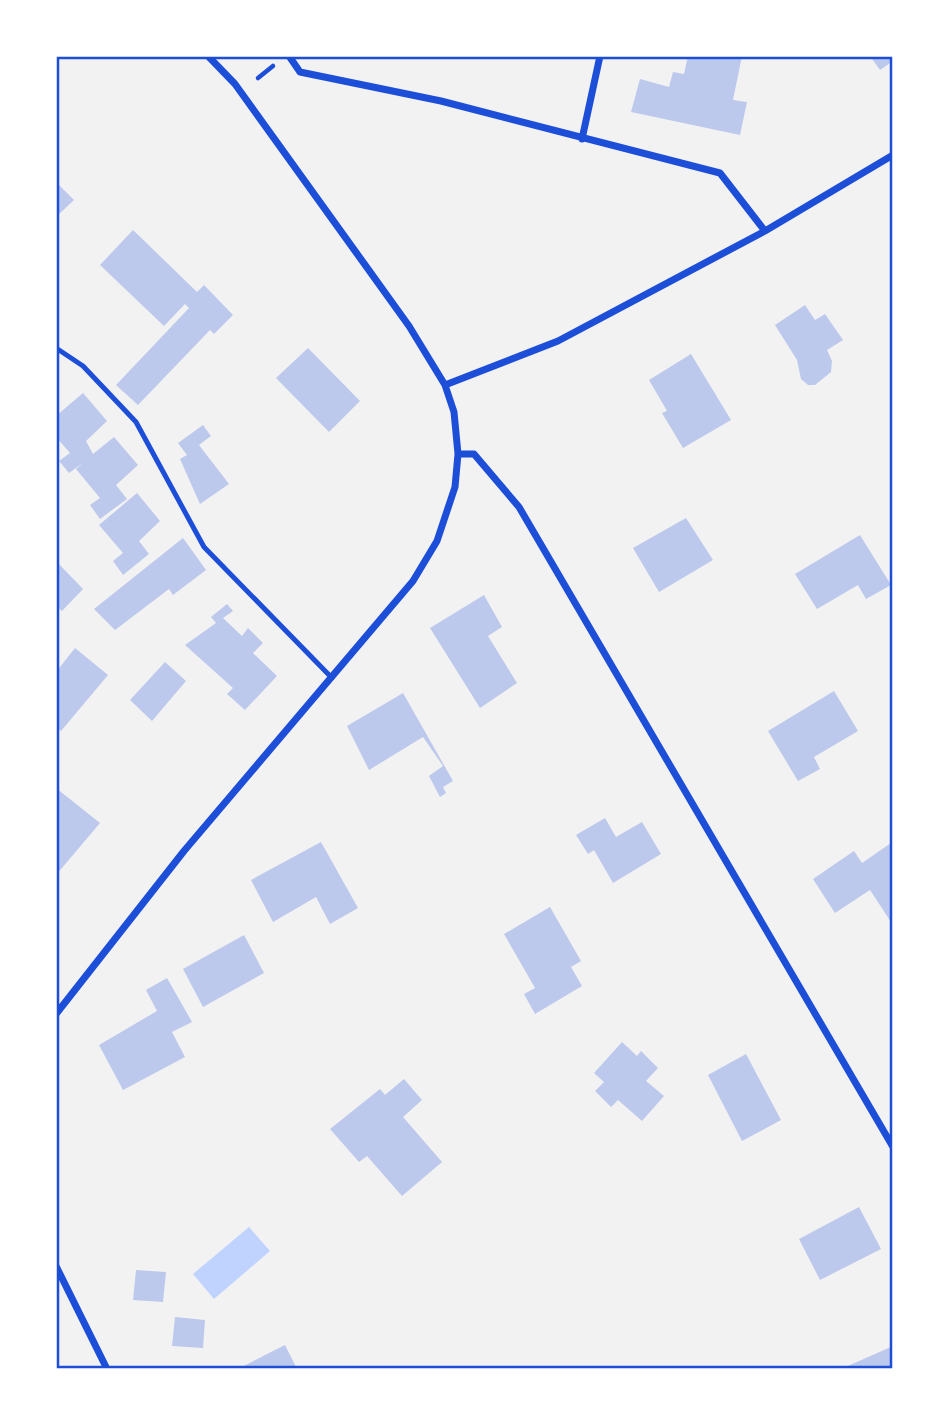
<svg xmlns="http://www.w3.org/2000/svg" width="949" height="1425" font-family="'Public Sans',sans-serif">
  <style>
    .water { fill: #bfd3fe }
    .building { fill: #bdc9ec }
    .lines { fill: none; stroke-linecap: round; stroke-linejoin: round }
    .path { stroke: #1d4ed8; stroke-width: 4.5 }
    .service { stroke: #1d4ed8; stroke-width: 5 }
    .minor { stroke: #1d4ed8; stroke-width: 7 }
    .neatline { fill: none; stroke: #1d4ed8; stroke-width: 2.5 }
  </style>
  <rect width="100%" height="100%" fill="#f2f2f2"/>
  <path class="water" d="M249,1227l21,24 -56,48 -21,-25z"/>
  <path class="building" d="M688,56h54l-9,44 14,2 -7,33 -109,-23 9,-33 29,8 4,-15 11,2z
    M870,56h19l4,5 -13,9z
    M56,182l18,18 -18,17z
    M133,230l64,62 7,-7 29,30 -19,19 -4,-4 -72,75 -22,-20 73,-77 -4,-4 -21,22 -64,-61z
    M805,305l10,15 10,-6 18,26 -16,10 5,11 -1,11 -16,13h-7l-7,-6 -4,-19 -22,-35z
    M308,348l52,53 -31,31 -53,-54z
    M691,354l40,66 -48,28 -21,-35 5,-2 -18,-31z
    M83,393l24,28 -21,20 7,13 21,-17 24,28 -22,20 11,14 -27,20 -10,-14 10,-7 -24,-29 7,-6 -14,10 -10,-12 11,-8 -14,-16v-21z
    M203,425l8,11 -12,9 30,39 -29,20 -20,-45 7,-4 -9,-12z
    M137,493l23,28 -21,20 10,13 -26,21 -10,-14 10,-8 -24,-28z
    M686,518l27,42 -54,32 -26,-44z
    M860,535l31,50 -25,14 -8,-14 -41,24 -22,-35z
    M183,538l23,32 -33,25 -4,-6 -54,41 -21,-21z
    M56,561l27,28 -21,22 -6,-5z
    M484,595l18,32 -14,9 29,47 -37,25 -50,-80z
    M227,604l6,7 -10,7 19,18 6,-8 15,15 -10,10 24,23 -32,34 -18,-16 6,-6 -48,-43 31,-22 -5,-6z
    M75,648l33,27 -47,56 -5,-5v-54z
    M165,662l21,19 -34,40 -22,-21z
    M834,691l24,40 -44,26 6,12 -22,12 -30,-50z
    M403,693l50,88 -10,6 3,6 -6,4 -11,-21 14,-10 -20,-29 -54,33 -22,-44z
    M56,788l44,35 -44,52z
    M605,818l11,19 26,-15 19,32 -48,29 -19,-33 -6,4 -12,-19z
    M321,842l37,66 -28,16 -14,-27 -43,25 -22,-42z
    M891,843l2,82 -23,-35 -35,23 -22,-34 41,-28 8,12z
    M550,907l31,54 -10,6 11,19 -47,28 -11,-20 11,-6 -31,-54z
    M244,935l20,38 -61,34 -20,-38z
    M167,978l25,44 -20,10 13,25 -62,33 -24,-45 58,-34 -11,-21z
    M622,1042l15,14 4,-5 17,17 -12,13 18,15 -22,25 -24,-21 -7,7 -16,-16 9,-9 -10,-9z
    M746,1054l35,66 -39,21 -34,-66z
    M404,1079l18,21 -19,17 39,45 -40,34 -35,-40 -8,6 -29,-33 50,-40 5,6z
    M859,1207l22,42 -61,31 -21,-41z
    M136,1270l30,2 -3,30 -30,-2z
    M175,1317l30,3 -2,28 -31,-2z
    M285,1345l12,24h-59l31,-16z
    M893,1346v23h-52z"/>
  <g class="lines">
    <path class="path" d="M258,78l15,-12"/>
    <path class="service" d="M56,348l27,18 53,56 68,125 128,131"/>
    <path class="minor" d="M289,56l11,16 141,29 279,72 45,58
      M582,139l18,-83
      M445,385l113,-44 207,-110 128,-76
      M458,454h16l45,53 374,640
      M56,1014l128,-163 229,-270 24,-40 18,-54 3,-33 -4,-42 -9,-27 -36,-59 -174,-242 -27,-28
      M56,1266l51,103"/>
  </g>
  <rect width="949" height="1425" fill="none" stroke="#ffffff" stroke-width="116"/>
  <rect x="58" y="58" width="833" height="1309" class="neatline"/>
</svg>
